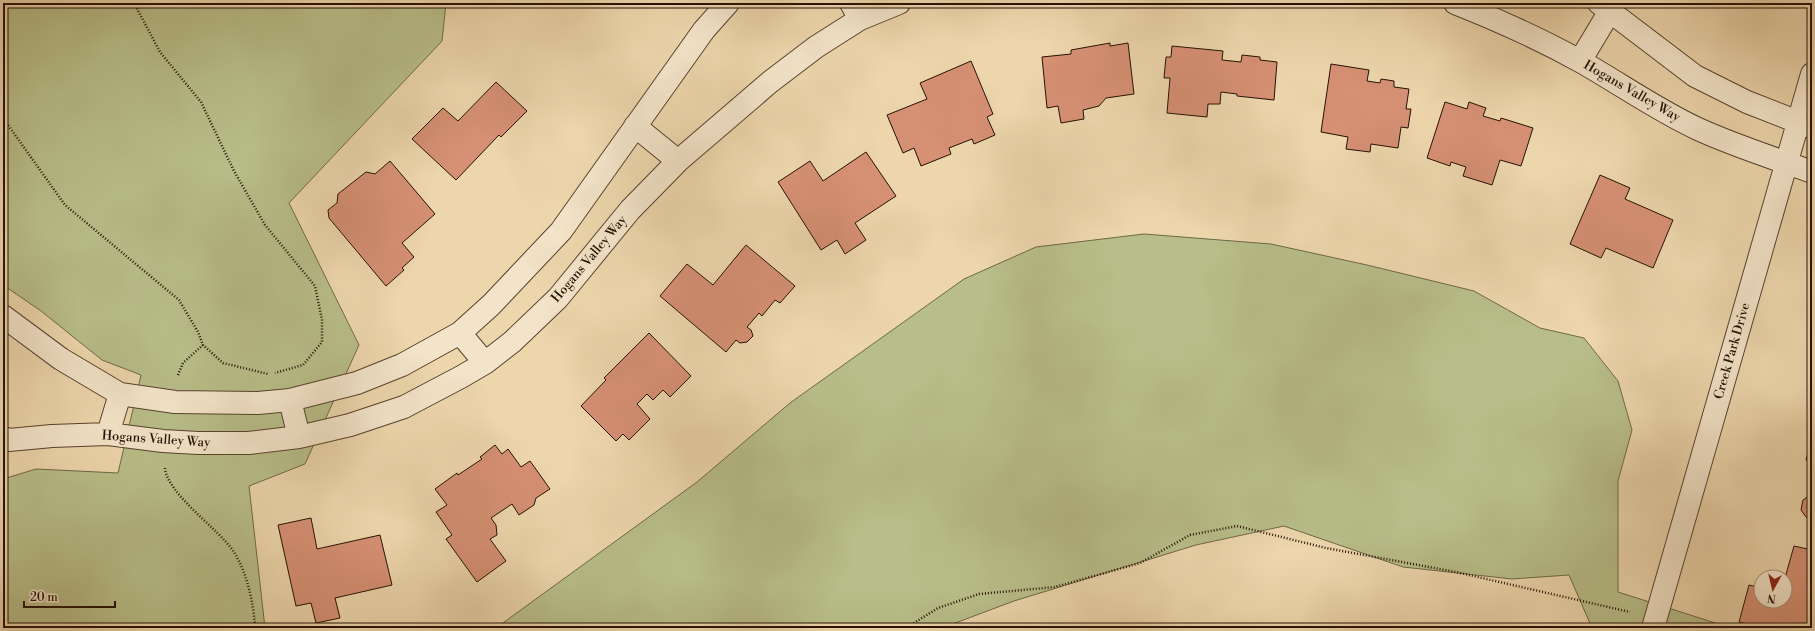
<svg xmlns="http://www.w3.org/2000/svg" width="1815" height="631" font-family="'Libre Bodoni',serif">
  <style>
    .green { fill: #b8be89; stroke: #6e6846 }
    .building { fill: #d69074; stroke: #251104 }
    .lines { fill: none; stroke-linecap: round; stroke-linejoin: round }
    .minor-casing { stroke: #57422e; stroke-width: 24 }
    .path { stroke: #251104; stroke-width: 2.5; stroke-dasharray: 1 2; stroke-linecap: butt }
    .minor { stroke: #f3e4c9; stroke-width: 22 }
    .labels { text-anchor: middle; dominant-baseline: central; stroke-width: 4; stroke-linejoin: round; paint-order: stroke }
    .street-label { font-size: 13px; fill: #251104; stroke: #f3e4c9 }
  </style>
  <rect width="100%" height="100%" fill="#edd6ac"/>
  <filter id="stains"><feTurbulence type="fractalNoise" baseFrequency=".005" numOctaves="4"/><feColorMatrix values="0 0 0 0 .2 0 0 0 0 .09 0 0 0 0 .02 0 0 0 .5 -.17"/></filter>
  <radialGradient id="worn" r=".72"><stop offset=".6" stop-color="#630" stop-opacity="0"/><stop offset="1" stop-color="#630" stop-opacity=".3"/></radialGradient>
  <path class="green" d="M3,3h443l-4,38 -153,162 70,142 -54,119 -56,22 16,142h-262v-149l33,-10 82,4 23,-98 -39,-15 -61,-49 -38,-26z
    M1144,234l127,10 96,21 107,26 66,37 44,10 34,43 14,49 -14,51v111l113,36h-139l-23,-53 -57,4 -109,-12 -119,-41 -88,19 -182,56 -72,27h-446l201,-146 93,-79 174,-124 72,-32z"/>
  <path class="building" d="M1110,43v3l18,-3 6,51 -28,4 -7,8 -16,4 1,9 -23,4 -3,-17 -11,2 -5,-51 29,-3v-4z
    M1172,46l51,5 -1,9 19,2 1,-7 18,2v3l17,2 -3,38 -37,-4v-2l-16,-2 -1,12h-12l-1,13 -40,-4 3,-35h-6l2,-21h5z
    M971,61l22,53 -6,3 8,18 -21,9 -2,-5 -23,9 2,6 -30,12 -7,-18 -11,5 -16,-38 40,-16 -7,-16z
    M1331,64l38,6 -2,11 13,2 1,-4 13,2v6l15,2 -3,20h5l-3,19 -7,-1 -3,21 -27,-4 -1,8 -24,-3 2,-12 -27,-5z
    M496,82l31,29 -26,26 -2,-2 -43,45 -44,-41 31,-31 15,13z
    M1445,102l22,7 2,-7 17,6 -3,8 17,5 1,-3 32,10 -12,38 -21,-6 -8,25 -29,-9 3,-9 -15,-5 -1,4 -23,-8z
    M866,152l30,44 -41,27 11,17 -21,14 -8,-14 -16,10 -43,-68 32,-21 13,20z
    M390,161l45,53 -33,29 12,14 -12,11 2,2 -18,16 -57,-68 -1,-8 9,-7 1,-9 28,-22 9,2z
    M1600,175l30,13 -5,11 48,21 -20,48 -47,-20 -5,10 -31,-14z
    M746,245l49,41 -15,17 -5,-3 -13,16 -3,-3 -12,14 4,3 2,6 -6,6 -7,1 -4,-3 -10,12 -66,-56 27,-32 26,21z
    M649,333l42,43 -21,21 -7,-7 -10,10 -6,-6 -10,10 13,15 -21,21 -6,-6 -7,7 -35,-35 25,-26 -2,-2z
    M1812,438v23l-6,-1z
    M495,445l7,9 6,-5 13,18 9,-6 20,28 -14,9 -2,7 -15,10 -7,-11 -21,14 5,7 1,10 -7,4 16,22 -29,21 -31,-43 6,-4 -16,-23 11,-7 -12,-16 22,-16 1,2 24,-16 -2,-2z
    M1810,495h2v24l-6,-2 -5,-7 2,-10z
    M311,518l6,31 63,-14 12,50 -57,13 5,20 -24,5 -5,-20 -15,3 -18,-81z
    M1794,546l18,4v78h-50l-23,-6 10,-37 12,3v13h24v-23z"/>
  <g class="lines">
    <g class="minor-casing">
      <path id="minor" d="M851,3l9,16
        M1455,3c43,17 85,36 125,58 39,22 77,49 118,68 37,17 76,29 114,43
        M1599,3l96,73 52,26 64,25
        M1580,61l30,-50
        M635,126l43,35
        M3,316l58,43 59,35 55,8 83,1 32,-3 67,-17 45,-18 58,-32 31,-28 70,-74 143,-201 24,-27
        M460,333l25,30
        M290,400l9,37
        M108,434l12,-40
        M3,438l6,2 43,-4 56,-2 55,7 35,2h51l50,-6 51,-12 54,-18 57,-30 24,-14 27,-21 46,-44 72,-88 48,-49 92,-79 46,-35 44,-28 39,-16
        M1653,628l159,-554"/>
    </g>
    <path class="path" d="M134,3l26,49 41,50 33,69 31,54 50,61 7,34v22l-19,23 -28,8
      M3,118l62,87 114,95 19,32 5,13 20,18 45,11
      M178,375l5,-12 20,-18
      M165,468c2,26 54,61 69,84 13,21 20,52 21,76
      M906,628l32,-20 41,-14 76,-7 85,-24 50,-28 47,-9 89,22 130,24 174,40"/>
    <use href="#minor" class="minor"/>
  </g>
  <g class="labels">
    <g class="street-label">
      <text transform="translate(1632 91) rotate(30)">Hogans Valley Way</text>
      <text transform="translate(589 259) rotate(-50)">Hogans Valley Way</text>
      <text transform="translate(1732 351) rotate(-74)">Creek Park Drive</text>
      <text transform="translate(156 439) rotate(4)">Hogans Valley Way</text>
    </g>
  </g>
  <rect width="1815" height="631" fill="none" stroke="#edd6ac" stroke-width="16"/>
  <rect x="4" y="4" width="1807" height="623" fill="none" stroke="#251104" stroke-width="2"/>
  <rect x="8" y="8" width="1799" height="615" fill="none" stroke="#251104"/>
  <g transform="translate(1773 589) rotate(188)"><circle r="19" fill="#f3e4c9" stroke="#a1907a"/>
  <path d="M0-3L7 15L0 10L-7 15Z" fill="#8f2418"/>
  <text y="-6" font-size="11" font-weight="bold" text-anchor="middle" fill="#251104">N</text>
  </g>
  <path d="M24 601v6h91v-6" fill="none" stroke="#251104" stroke-width="2"/>
  <text x="30" y="601" font-size="12" fill="#251104" stroke="#f3e4c9" stroke-width="3" paint-order="stroke">20 m</text>
  <rect width="100%" height="100%" filter="url(#stains)"/>
  <rect width="100%" height="100%" fill="url(#worn)"/>
</svg>
